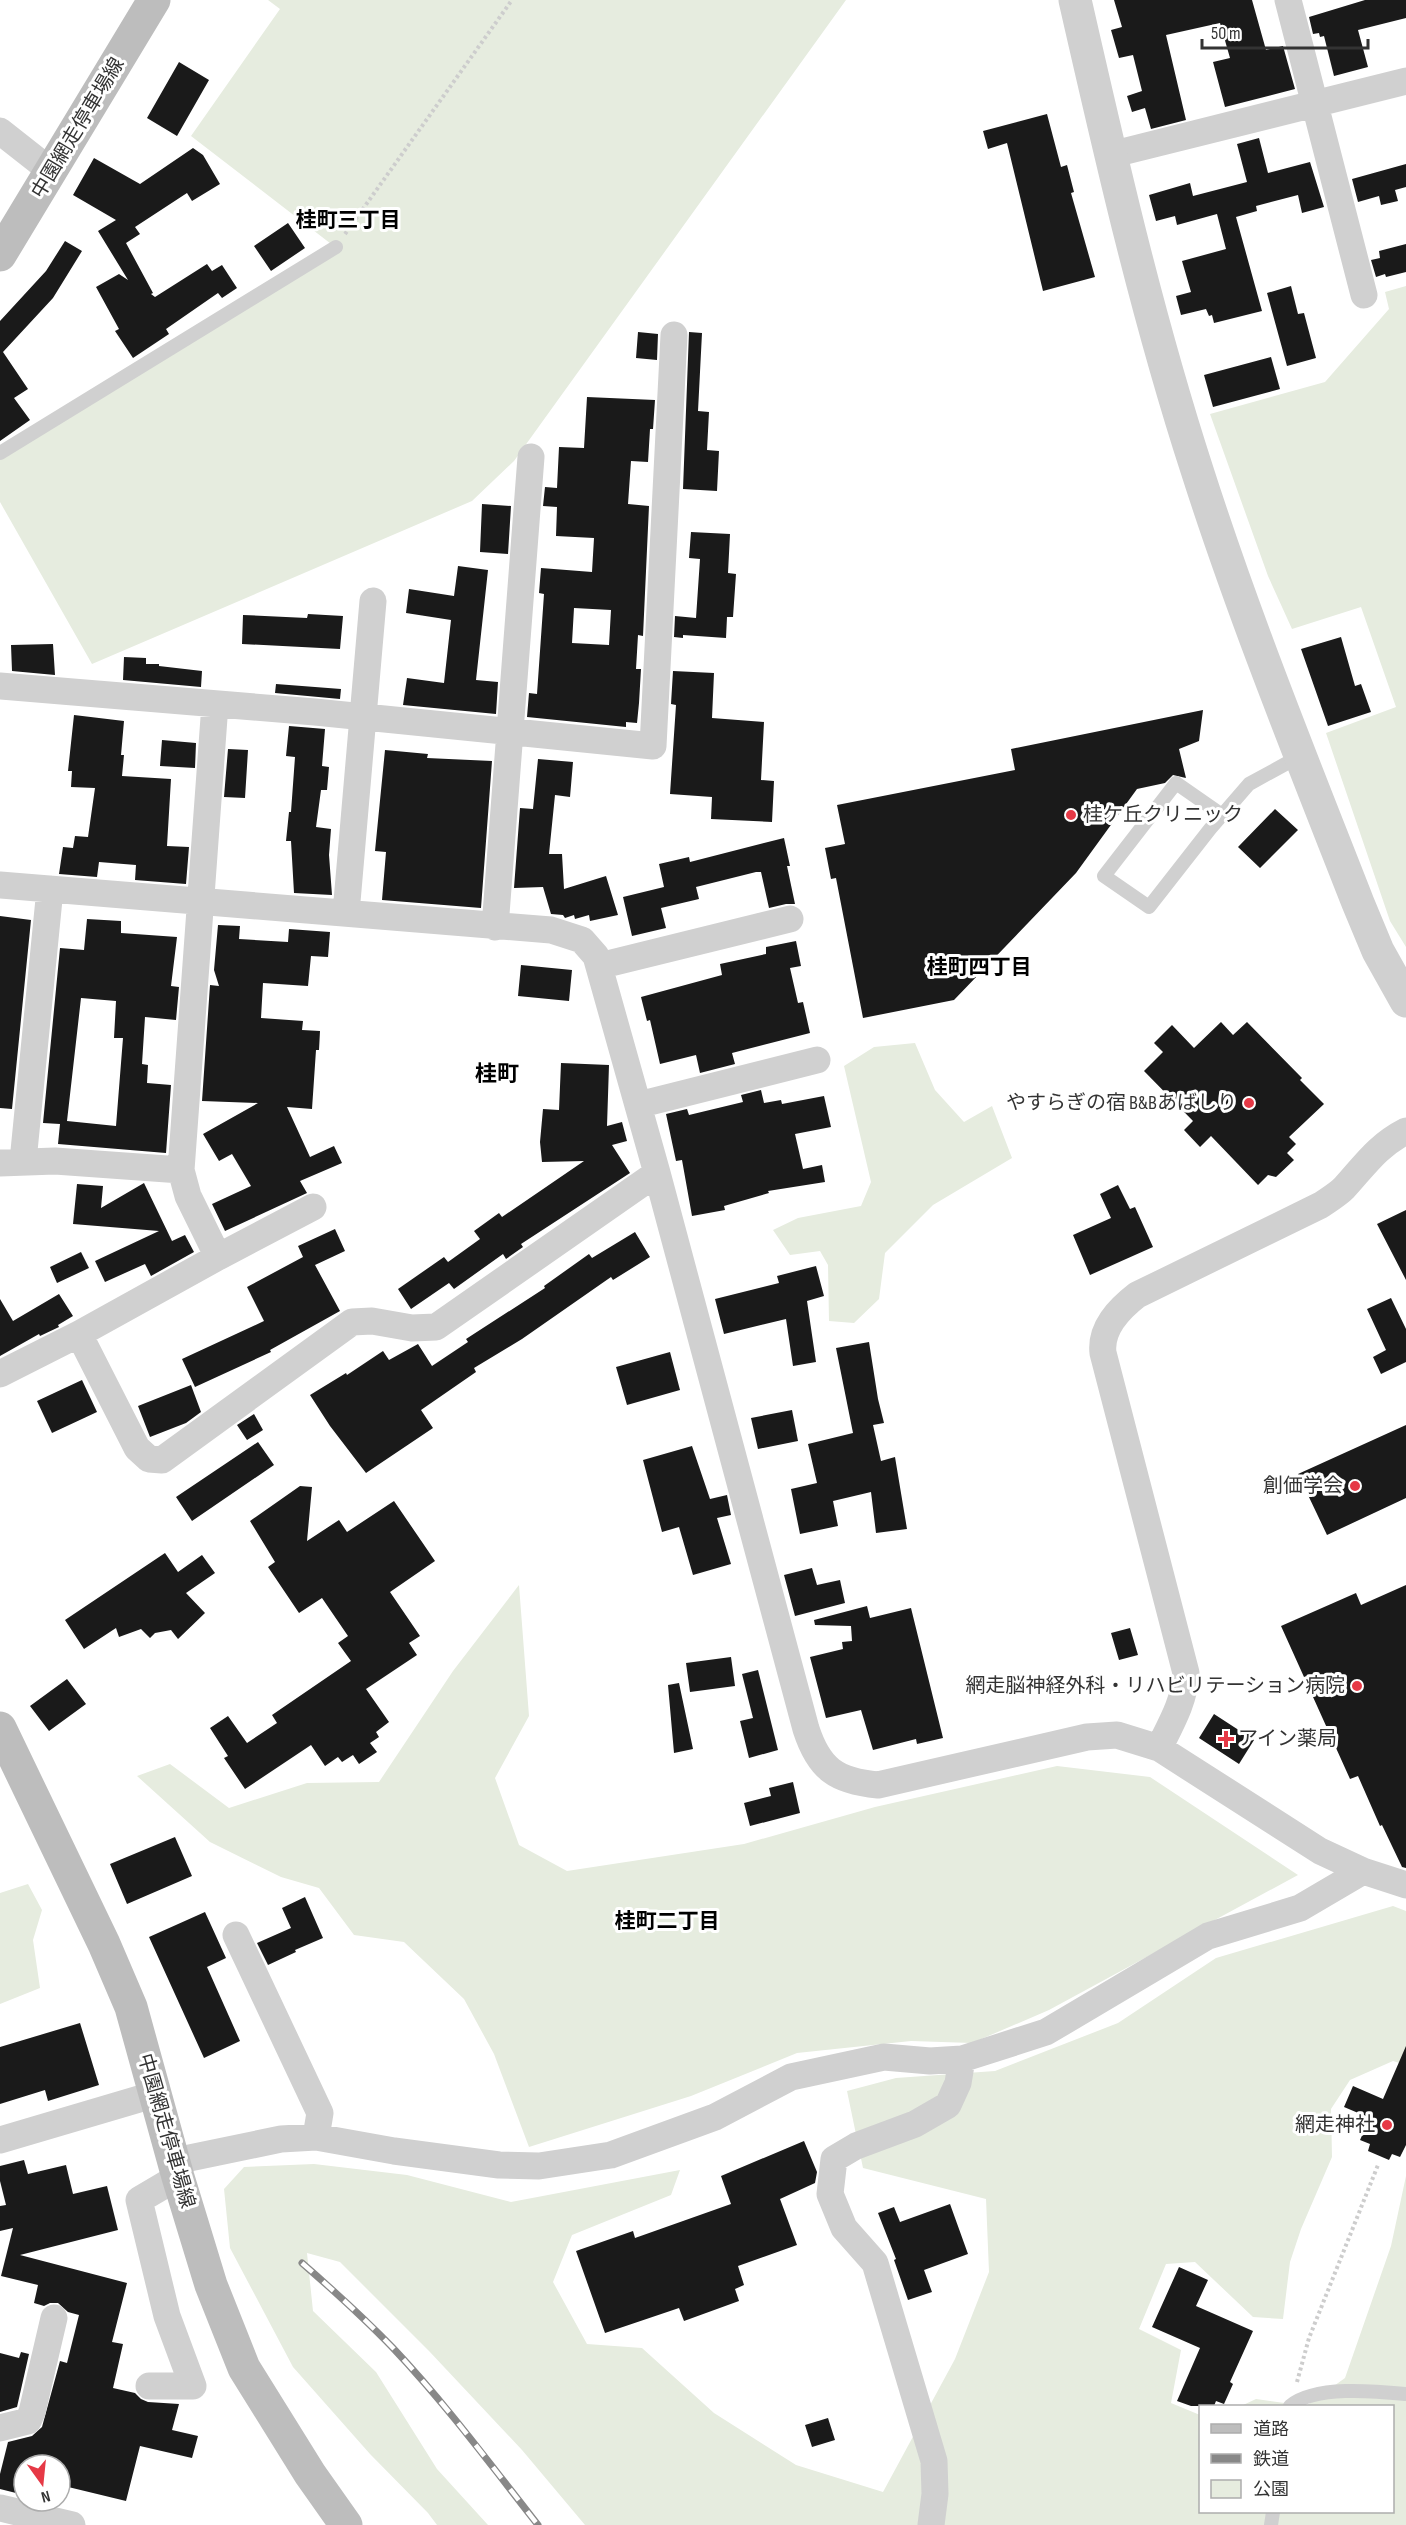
<svg xmlns="http://www.w3.org/2000/svg" width="1406" height="2525" font-family="'Sofia Sans Condensed','Noto Sans JP',sans-serif">
  <style>
    .green { fill: #e6ecdf }
    .building { fill: #1a1a1a; fill-rule: evenodd }
    .lines { fill: none; stroke-linecap: round; stroke-linejoin: round }
    .path { stroke: #cdcdcd; stroke-width: 4; stroke-dasharray: 3 3; stroke-linecap: butt }
    .service { stroke: #d0d0d0; stroke-width: 14 }
    .minor { stroke: #d0d0d0; stroke-width: 27 }
    .tertiary { stroke: #d0d0d0; stroke-width: 33 }
    .secondary { stroke: #bdbdbd; stroke-width: 33 }
    .rail-casing { stroke: #888; stroke-width: 7 }
    .rail { stroke: #fff; stroke-width: 4.5; stroke-dasharray: 14; stroke-linecap: butt }
    .poi-dot { fill: #e63946; stroke: #fff; stroke-width: 2 }
    .labels { text-anchor: middle; dominant-baseline: central; stroke-width: 6; stroke-linejoin: round; paint-order: stroke }
    .street-label { font-size: 20px; fill: #333; stroke: #fff }
    .poi-label { font-size: 20px; fill: #333; stroke: #fff; text-anchor: end }
    .neighbourhood-label { font-size: 21px; font-weight: bold; fill: #000; stroke: #fff }
    .quarter-label { font-size: 22px; font-weight: bold; fill: #000; stroke: #fff }
  </style>
  <rect width="100%" height="100%" fill="#fff"/>
  <path class="green" d="M268,0h578l-332,461 -42,40 -380,163 -92,-162v-49l335,-206 -144,-111 89,-127z
    M1406,286v661l-16,-26 -64,-188 70,-26 -35,-100 -69,22 -24,-53 -58,-162 115,-32 64,-73 -4,-17z
    M915,1043l20,47 29,32 28,-16 20,52 -79,47 -48,48 -6,46 -25,24 -25,-2 -1,-56 -8,-14 -30,4 -17,-25 25,-12 63,-12 10,-24 -27,-116 30,-19z
    M519,1585l10,131 -34,62 24,67 48,26 177,-27 131,-37 182,-41 93,11 148,98 -249,135 -77,33 -61,-2 -114,12 -106,43 -162,51 -35,-93 -30,-55 -60,-57 -50,-7 -35,-47 -38,-11 -71,-35 -73,-66 33,-12 59,44 78,-25 72,-1 74,-111z
    M28,1884l14,26 -9,30 7,48 -40,16v-111z
    M1393,1906l13,5v154l-13,-4 -43,19 -19,29 1,48 -31,72 -11,33 -7,57 -30,-2 -58,-55 -29,2 -27,65 42,21 -10,53 29,12v97h192v-106h-151l15,-7 50,7 39,-28 46,-132 15,-70v349h-821l-63,-75 -93,-99 -89,-89 -33,-9 6,58 63,61 61,97 51,56h-51l-9,-12 -58,-59 -77,-87 -63,-119 -6,-59 20,-22 70,-3 93,11 104,27 169,-32 -9,25 -99,40 -19,47 34,62 55,4 72,65 82,52 87,27 72,-133 34,-87 -3,-73 -123,-31 -16,-77 49,-13 99,-7 123,-48 98,-65z"/>
  <path class="building" d="M1114,0h138l14,50 17,-4 12,43 -70,18 -12,-45 17,-4 -10,-35 -54,12 20,85 -35,9 -6,-21 -13,4 -5,-16 15,-5 -9,-36 -14,3 -8,-28 11,-3z
    M1365,0h41v18l-48,12 10,37 -34,9 -10,-40 -4,1 -1,-4 -6,1 -4,-17z
    M179,62l30,18 -32,56 -30,-18z
    M1047,114l14,53 6,-2 7,27 -3,1 24,84 -52,14 -36,-148 -19,6 -5,-18z
    M1259,138l9,35 42,-11 14,45 -22,6 -4,-18 -42,11 1,5 -21,6 26,94 -48,12 -2,-8 -3,1 -3,-7 -25,6 -5,-19 15,-4 -9,-31 44,-12 -9,-35 -40,11 -2,-9 -19,5 -7,-26 41,-12 3,13 54,-14 -10,-38z
    M193,148l10,7 17,29 -28,17 -5,-8 -52,34 5,7 -14,9 27,50 -2,1 4,3 52,-33 5,7 10,-6 15,23 -15,10 -4,-5 -52,36 3,5 -36,24 -18,-27 4,-2 -23,-42 23,-13 9,6 -30,-49 18,-11 -43,-25 21,-37 46,26z
    M1406,164v23l-11,3 3,11 -17,4 -2,-9 -21,6 -6,-23z
    M288,223l17,25 -34,23 -17,-25z
    M65,241l17,10 -29,47 -50,54 25,37 -14,9 16,22 -30,21v-120l46,-50z
    M1406,244v28l-20,5 -1,-3 -9,3 -5,-17 9,-2 -1,-7z
    M1291,286l7,28 6,-1 12,45 -29,8 -20,-73z
    M638,332l20,2 -1,26 -21,-2z
    M689,332l13,1 -4,78 11,1 -2,38 12,1 -2,40 -34,-2z
    M1271,357l9,32 -67,18 -9,-32z
    M587,397l68,3 -2,29h-3l-2,33 -17,-1 -3,43 21,2 -6,130 -5,-1 -2,34h5l-2,34 -2,20 -11,-1v5l-99,-10 2,-24 8,1 7,-100 -5,-1 2,-25 51,4 2,-34 -38,-2 1,-29 -14,-1 2,-19 12,1 2,-41 25,1zM574,608l37,2 -2,35 -37,-2z
    M482,504l29,2 -3,48 -28,-2z
    M691,532l39,2 -2,39 8,1 -3,43h-6l-1,21 -43,-3v3l-9,-1 1,-21 21,2 4,-59 -11,-1z
    M458,566l30,4 -12,110 22,2 -2,32 -93,-9 4,-27 37,5 7,-63 -45,-7 3,-24 45,7z
    M308,614l35,2 -3,33 -98,-5 1,-29 64,3z
    M1341,637l14,49 6,-2 10,28 -43,14 -27,-77z
    M53,644l2,31 -43,-4 -1,-26z
    M124,657l22,1v6h13v2l43,5 -1,16 -78,-7z
    M673,671l41,2 -2,45 52,4 -3,58 13,1 -2,41 -61,-3 1,-22 -42,-3 6,-89 -5,-1z
    M276,684l65,5 -1,10 -65,-6z
    M1203,710l-4,31 -20,8 7,29 -13,-3 -8,8 -28,6 -61,84 -122,127 -91,18 -27,-140 -5,1 -6,-31 20,-4 -8,-39 178,-35 -4,-21z
    M74,715l50,6 -3,34h3l-2,21 49,3 -4,67 22,1 -3,37 -51,-4 1,-15 -37,-3 -2,15 -38,-3 4,-27 10,1 2,-12 13,1 7,-49 -24,-1 1,-16h-4z
    M289,726l36,3 -3,37 7,1 -2,23h-6l-5,37 15,2 -2,26 3,40 -38,-2 -3,-52h-5l3,-29h2l4,-55 -9,-1z
    M162,740l34,3 -1,25 -35,-2z
    M228,749l20,1 -3,48 -21,-1z
    M385,750l43,4 -1,4 65,3 -11,147 -99,-8 4,-48 -11,-1z
    M538,759l35,3 -3,35 -15,-2 -6,59h13l2,35 42,-13 12,39 -28,6 -1,-6 -14,4 -1,-4 -9,3 -2,-3 -12,-1 -8,-27 -29,1 6,-80 13,1z
    M1275,809l23,21 -38,38 -22,-21z
    M784,838l6,28h-3l8,38h-9l-17,4 -8,-36h-5l-60,15 3,12 -38,9 5,20 -34,8 -9,-39 41,-10 -5,-23 30,-7 1,5z
    M0,916l31,4 -19,189 -12,-1z
    M87,919l34,2v12l56,4 -6,49 8,1 -3,33 -31,-3 -3,47 6,1 -1,18 24,2 -5,68 -108,-9 2,-20 -17,-1 17,-175 24,2zM81,998l35,3 -2,37h9l-7,88 -49,-5z
    M218,925l22,1 -1,13 49,3 1,-13 41,3 -2,25 -17,-1 -3,30 -45,-3 -2,35 42,3 -1,9 18,1 -1,19h-3l-4,59 -25,-2 23,50 24,-11 8,17 -42,18 7,12 -82,38 -13,-27 39,-18 -19,-32 -13,7 -16,-27 55,-31 -56,-2 8,-116 9,1 -5,-16z
    M796,941l5,25 -11,2 8,35 5,-1 7,31 -78,20 3,11 -35,9 -4,-18 -36,9 -10,-44 -3,1 -6,-24 81,-22 -2,-11 46,-10v-7z
    M521,965l51,5 -3,31 -51,-5z
    M1221,1022l12,13 14,-13 55,56 -2,2 24,24 -35,33 7,7 -9,9 7,7 -18,17 -8,-2 -10,10 -47,-49 -11,11 -16,-17 9,-9 -49,-50 19,-19 -9,-9 18,-18 22,23z
    M561,1063l48,2 -2,61 15,-4 5,19 -15,4 18,28 -109,71 2,3 -17,12 -3,-5 -49,35 -5,-6 -38,26 -13,-20 46,-32 4,5 32,-23 -6,-8 25,-18 3,4 82,-56 -42,1 -2,-20 3,-33 16,1z
    M761,1090l3,13 17,-3 1,4 42,-8 7,31 -36,7 8,35 19,-4 3,17 -57,9 1,2 -45,13 1,4 -33,6 -10,-56 -6,1 -10,-47 21,-5 2,6 54,-13 -2,-7z
    M144,1183l28,58 13,-6 9,17 -43,24 -6,-12 -40,18 -10,-21 64,-30 -86,-7 4,-40 26,2 -2,22z
    M1118,1185l12,24 5,-2 18,40 -63,28 -17,-40 38,-17 -11,-24z
    M1406,1210v70l-29,-56z
    M335,1229l10,22 -30,14 25,46 -70,39 1,2 -76,35 -13,-28 82,-38 -17,-34 56,-30 -5,-11z
    M635,1232l15,25 -37,23 -2,-3 -89,62 -48,29 2,4 -55,38 12,18 -67,45 -36,-47 -20,-31 36,-22 1,2 36,-24 6,9 29,-16 14,22 36,-24 -2,-3 79,-51 -1,-2 45,-32 3,4z
    M81,1252l8,16 -32,15 -7,-16z
    M816,1266l8,30 -17,5 9,61 -23,4 -7,-47 -62,15 -9,-35 64,-16 -2,-7z
    M59,1294l14,22 -15,9 1,2 -19,9 -1,-2 -39,22v-57l13,22z
    M1391,1298l15,31v33l-25,12 -8,-17 13,-7 -19,-41z
    M869,1342l9,57 6,24 -11,2 8,36 14,-4 12,72 -31,4 -5,-41 -38,9 5,25 -38,8 -9,-45 26,-6 -9,-39 45,-11 -17,-85z
    M670,1352l10,38 -53,15 -11,-38z
    M82,1380l15,32 -45,21 -15,-32z
    M191,1385l10,27 -15,11 -36,14 -12,-31z
    M792,1410l6,31 -40,8 -7,-31z
    M254,1414l9,16 -16,10 -10,-15z
    M1406,1425v73l-79,37 -29,-61z
    M258,1442l16,23 -82,56 -16,-24z
    M692,1446l18,53 17,-4 4,20 -14,3 14,46 -38,11 -14,-48 -17,5 -19,-72z
    M300,1486l12,1 -5,54 32,-21 8,12 47,-31 41,60 -45,31 30,44 -11,7 8,12 -51,34 23,33 -13,10 3,5 -9,6 7,9 -18,12 -6,-9 -11,7 -4,-5 -13,9 -14,-21 -66,44 -21,-31 4,-2 -18,-28 18,-12 19,27 30,-20 -5,-8 79,-54 -13,-18 10,-7 -26,-38 -23,15 -31,-46 7,-5 -25,-41z
    M165,1553l13,19 24,-17 13,18 -29,20 19,20 -27,26 -7,-9 -16,3 -5,5 -9,-9 -22,8 -3,-9 -32,21 -19,-29z
    M812,1568l5,17 23,-5 5,23 -50,13 -11,-41z
    M1406,1585v283l-4,-1 -20,-42 -2,1 -22,-50 -8,3 -69,-153 75,-33 5,12z
    M867,1606l3,12 41,-10 32,130 -26,6 -1,-5 -43,11 -12,-40 -35,8 -16,-61 33,-8 -1,-7 10,-1 -1,-15 -36,-1 -1,-5z
    M1130,1628l8,27 -19,5 -8,-27z
    M731,1657l4,29 -45,6 -4,-29z
    M758,1670l20,80 -29,8 -9,-37 13,-3 -11,-44z
    M67,1679l19,25 -37,27 -19,-25z
    M679,1683l14,66 -19,4 -6,-68z
    M1214,1714l40,26 -15,24 -40,-26z
    M793,1782l7,31 -50,13 -6,-23 27,-7 -2,-8z
    M175,1837l17,39 -65,28 -17,-40z
    M305,1897l18,41 -28,12 1,2 -28,13 -11,-22 34,-15 -9,-20z
    M205,1912l21,46 -19,9 33,74 -36,17 -55,-121z
    M80,2023l19,62 -51,16 -3,-11 -45,14v-57z
    M1406,2046v99l-6,12 -8,-3 -3,6 -21,-9 2,-7 -10,-4 10,-22 -26,-11 9,-21 30,13z
    M804,2141l13,31 -2,11 -35,16 17,46 -59,21 6,19 -9,4 4,12 -55,20 -5,-13 -74,25 -29,-82 57,-20 2,7 96,-34 -10,-28z
    M24,2160l4,14 38,-9 7,29 34,-8 11,44 -98,25 107,28 -15,59 11,2 -10,44 22,5 6,6 7,3 31,2 -7,26 26,6 -6,22 -52,-12 -14,55 -66,-16v-20h-36v30l-24,-6v-15l8,-32 24,-6 10,-9 18,-66 7,2 12,-48 -11,-3 -10,-9h-8l-6,3 -10,-3 4,-18 -37,-9 12,-48 -13,3v-25l6,-1 -6,-24v-15z
    M950,2204l18,50 -44,16 8,22 -24,8 -14,-40 2,-1 -18,-46 16,-6 6,15z
    M1179,2267l29,13 -12,26 57,25 -23,51 3,2 -9,20 -8,-3 -2,5h-23l-14,-5 23,-53 -48,-21z
    M21,2352l8,2 -12,53 -17,5v-59l19,5z
    M828,2418l7,22 -23,7 -7,-22z"/>
  <g class="lines">
    <path class="path" d="M345,234l167,-234
      M1297,2382l12,-44 69,-173"/>
    <path class="service" d="M0,453l336,-206
      M1222,815l-46,-32 -72,93 45,31 61,-78 39,-45 51,-28
      M1290,2406c25,-21 85,-15 116,-12
      M1271,2525l2,-13"/>
    <path class="minor" d="M1288,0l76,295
      M0,131l52,41
      M1110,155l296,-74
      M0,686l315,26 338,34 21,-411
      M0,885l551,45 31,10 14,16 61,217 149,556c13,40 30,52 72,56l209,-48 30,-2 42,13 161,103 43,20 43,14
      M346,913l27,-312
      M495,927l36,-470
      M599,966l191,-47
      M638,1105l179,-45
      M23,1161l27,-272
      M0,1163l55,-2 126,9
      M218,1257l95,-50
      M79,1334l58,114 12,11 13,1 190,-138 20,-1 40,7 24,-1 221,-154
      M0,1374l79,-40 139,-77 -30,-61 -7,-26 34,-466
      M1159,1748c12,-24 26,-48 27,-75l-83,-320c-3,-25 16,-44 34,-58l184,-90c7,-5 16,-10 23,-17 21,-23 33,-42 62,-57
      M236,1935l84,178 -4,24
      M0,2140l156,-46
      M175,2161l106,-22 35,-2 78,14 105,14 40,1 72,-11 104,-38 76,-40 93,-20 46,4 32,-2 84,-27 162,-96 92,-28 63,-37
      M149,2386h44l-26,-70 -28,-116 39,-23
      M0,2428l28,-7 4,-9 22,-94
      M0,2508l72,17
      M931,2525l4,-31 -1,-33 -59,-198 -31,-35 -14,-34 4,-35 22,-13 59,-22 33,-19 10,-22 4,-24"/>
    <path class="tertiary" d="M1075,0c36,158 72,316 122,470 47,147 105,290 161,433l20,48 28,50"/>
    <path class="secondary" d="M0,255l154,-255
      M0,1728l104,216 27,63 47,170 33,108 33,83 66,106 36,51"/>
    <g class="rail-casing">
      <path id="rail" d="M302,2263c31,27 62,55 91,85 52,55 98,117 145,177"/>
    </g>
    <use href="#rail" class="rail"/>
  </g>
  <g class="poi-dot">
    <circle cx="1071" cy="815" r="6"/>
    <circle cx="1249" cy="1103" r="6"/>
    <circle cx="1355" cy="1486" r="6"/>
    <circle cx="1357" cy="1686" r="6"/>
    <path d="M1223 1730h6v6h6v6h-6v6h-6v-6h-6v-6h6z"/>
    <circle cx="1387" cy="2125" r="6"/>
  </g>
  <g class="labels">
    <g class="street-label">
      <text transform="translate(78 128) rotate(-59)">中園網走停車場線</text>
      <text transform="translate(166 2131) rotate(74)">中園網走停車場線</text>
    </g>
    <g class="poi-label">
      <text x="1083" y="815" text-anchor="start">桂ケ丘クリニック</text>
      <text x="1237" y="1103">やすらぎの宿 B&amp;Bあばしり</text>
      <text x="1343" y="1486">創価学会</text>
      <text x="1345" y="1686">網走脳神経外科・リハビリテーション病院</text>
      <text x="1238" y="1739" text-anchor="start">アイン薬局</text>
      <text x="1375" y="2125">網走神社</text>
    </g>
    <g class="neighbourhood-label">
      <text x="348" y="220">桂町三丁目</text>
      <text x="979" y="967">桂町四丁目</text>
      <text x="667" y="1921">桂町二丁目</text>
    </g>
    <g class="quarter-label">
      <text x="497" y="1074">桂町</text>
    </g>
  </g>
  <rect x="1199" y="2405" width="195" height="108" fill="#ffffff" stroke="#adadad" stroke-width="1.5"/>
  <rect x="1211" y="2424" width="30" height="9" fill="#bdbdbd" stroke="#adadad" stroke-width="1.5"/>
  <text x="1253" y="2435" font-size="18" fill="#333333">道路</text>
  <rect x="1211" y="2454" width="30" height="9" fill="#888888" stroke="#adadad" stroke-width="1.5"/>
  <text x="1253" y="2465" font-size="18" fill="#333333">鉄道</text>
  <rect x="1211" y="2480" width="30" height="18" fill="#e6ecdf" stroke="#adadad" stroke-width="1.5"/>
  <text x="1253" y="2495" font-size="18" fill="#333333">公園</text>
  <g transform="translate(42 2483) rotate(165)"><circle r="28" fill="#ffffff" stroke="#adadad" stroke-width="1.5"/>
  <path d="M0-4.5L10 22L0 15L-10 22Z" fill="#e63946"/>
  <text y="-9" font-size="16" font-weight="bold" text-anchor="middle" fill="#333333">N</text>
  </g>
  <path d="M1202 39v9h166v-9" fill="none" stroke="#333333" stroke-width="3"/>
  <text x="1211" y="39" font-size="18" fill="#333333" stroke="#ffffff" stroke-width="4.5" paint-order="stroke">50 m</text>
</svg>
